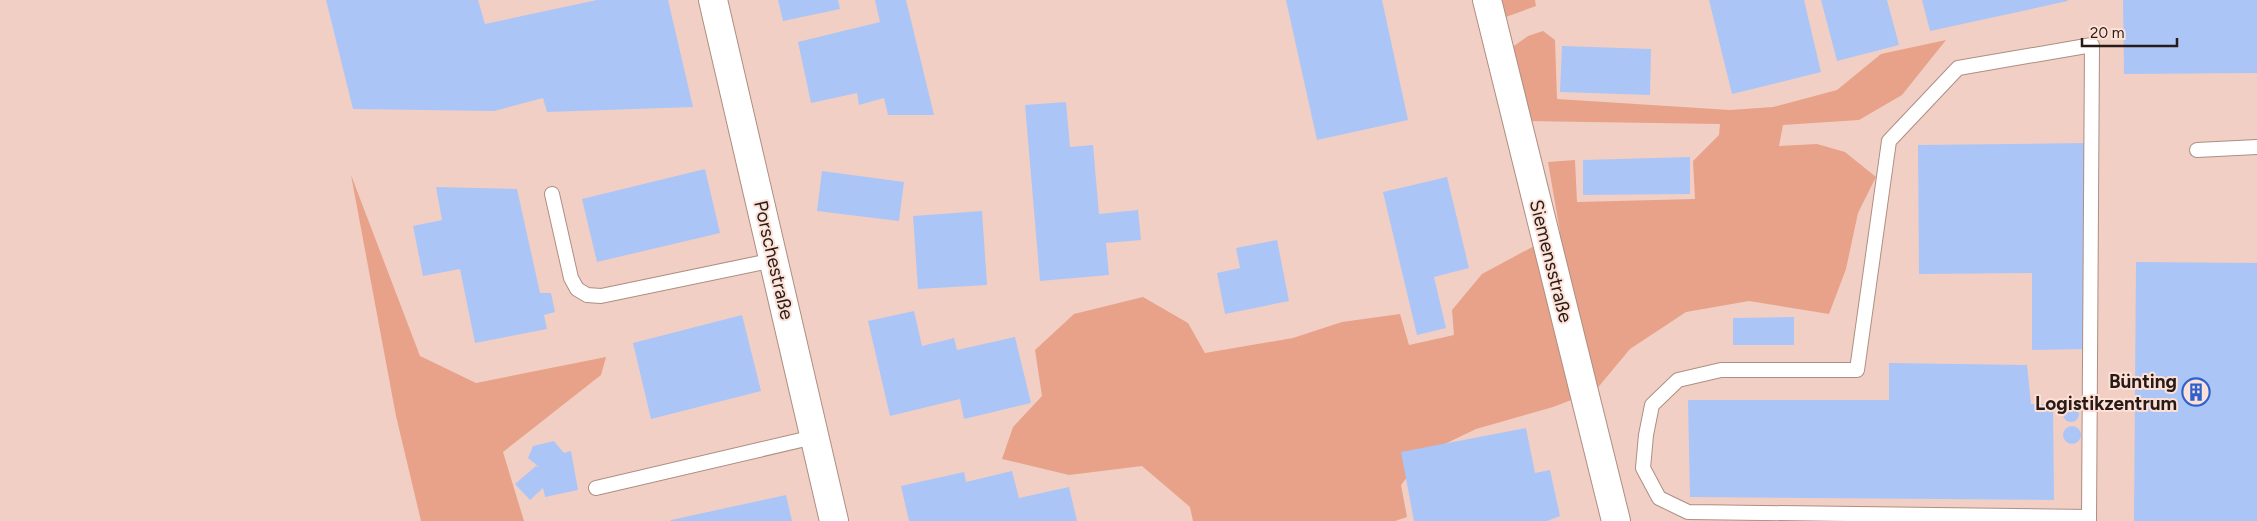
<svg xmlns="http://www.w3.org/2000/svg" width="2257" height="521" font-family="Figtree,sans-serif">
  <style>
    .built { fill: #f2cfc4 }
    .green { fill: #e7a289 }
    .building { fill: #abc5f7 }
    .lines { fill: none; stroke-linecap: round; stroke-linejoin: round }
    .lane-casing { stroke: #ae8e82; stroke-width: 16 }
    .street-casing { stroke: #ae8e82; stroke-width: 30 }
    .lane { stroke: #fff; stroke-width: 14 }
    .street { stroke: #fff; stroke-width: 28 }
    .labels { text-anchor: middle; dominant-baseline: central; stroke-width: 4; stroke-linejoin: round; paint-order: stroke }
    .street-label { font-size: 19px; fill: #281b17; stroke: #fde0d6 }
    .poi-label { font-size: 19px; font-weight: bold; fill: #281b17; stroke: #fde0d6; text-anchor: end }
  </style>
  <rect width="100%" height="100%" fill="#fde0d6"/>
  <path class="built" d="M0,0h2257v521h-2257z"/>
  <path class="green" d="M1487,0h48l1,6 -44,16z
    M1543,31l12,9 2,59 173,11 43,-3 64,-17 44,-36 65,-14 -44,55 -43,25 -76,5 -4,21 38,-2 28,8 31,25 -18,36 -12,56 -17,45 -80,-13 -63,11 -56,37 -35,42 -42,16 -77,22 -50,24 -25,32 6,32 -12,4h-202l-3,-14 -48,-41 -73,9 -67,-16 11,-32 29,-31 -7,-46 39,-36 69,-17 45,26 17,30 88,-15 49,-16 58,-8 9,31 45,-10 -2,-25 30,-36 78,-42 -12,-70 27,-2 2,42 118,-3 -2,-38 26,-26 1,-11 -203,-3 -16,-66 27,-19z
    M351,175l69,181 56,27 130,-26 -5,18 -98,77 21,69h-103l-25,-105z"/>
  <path class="building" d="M326,0h152l7,24 112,-24h71l25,107 -146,5 -4,-14 -49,13 -141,-2z
    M778,0h60l2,9 -57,12z
    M875,0h31l28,115h-46l-4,-17 -25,7 -2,-12 -46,10 -13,-61 82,-20z
    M1286,0h96l26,120 -91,20z
    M1709,0h95l17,72 -89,22z
    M1821,0h66l12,45 -62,16z
    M1922,0h145l1,1 -138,30z
    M2123,0h134v73l-133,1z
    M1562,46l89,3 -1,46 -90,-3z
    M1066,102l4,45 23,-2 6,69 39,-4 3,30 -35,3 3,32 -69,6 -15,-176z
    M2087,143l1,206 -56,1v-77l-113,1 -1,-129z
    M1690,157v37l-107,1v-35z
    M705,169l15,64 -123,29 -15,-63z
    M822,171l82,11 -5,39 -82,-10z
    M1447,177l22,91 -35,9 12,51 -29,7 -34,-143z
    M436,187l81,2 23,104h11l4,19 -11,3 3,14 -72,14 -15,-74 -37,7 -10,-50 29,-6z
    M982,211l5,74 -69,4 -5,-73z
    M1277,240l12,61 -64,13 -8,-41 23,-5 -4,-20z
    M2136,262l121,1v258h-123z
    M914,311l8,35 32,-8 3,12 58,-13 16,66 -67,16 -4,-20 -70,17 -22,-95z
    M742,315l19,76 -110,28 -18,-76z
    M1794,317v28h-61v-27z
    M1889,363l138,2 4,39h22l1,96 -364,-3 -2,-97h201z
    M2063 414a8 8 0 1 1 16 0a8 8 0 1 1-16 0Z
    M2063 435a9 9 0 1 1 18 0a9 9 0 1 1-18 0Z
    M1526,428l9,45 15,-3 10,46 -13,5h-133l-13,-69z
    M554,441l10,12 7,-2 7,39 -33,7 -2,-9 -13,12 -15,-16 21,-18 3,1 -11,-9 5,-12z
    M1012,471l7,27 50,-11 8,34h-168l-8,-35 63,-14 2,10z
    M786,495l6,26h-121v-1z"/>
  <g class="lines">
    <g class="lane-casing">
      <path id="lane" d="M2197,150l60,-3
        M552,194l19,84 6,11 10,6 14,1 173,-36
        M596,488l218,-51
        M2089,521l3,-476 -134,23 -69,73 -32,229h-136l-43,10 -26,25 -6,30 -3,33 16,30 29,14 401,5"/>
    </g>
    <g class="street-casing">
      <path id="street" d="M713,0l121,521
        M1487,0l129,521"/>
    </g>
    <use href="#lane" class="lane"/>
    <use href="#street" class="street"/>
  </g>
  <defs>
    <g id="building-ring" transform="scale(1.4375)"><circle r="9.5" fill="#fde0d6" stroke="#2d61cf" stroke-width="1.5"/><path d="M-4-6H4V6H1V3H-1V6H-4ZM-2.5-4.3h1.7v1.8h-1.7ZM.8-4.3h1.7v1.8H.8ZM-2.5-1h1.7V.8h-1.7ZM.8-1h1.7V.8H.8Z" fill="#2d61cf"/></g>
  </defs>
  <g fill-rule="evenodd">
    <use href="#building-ring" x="2196" y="392"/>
  </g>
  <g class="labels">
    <g class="street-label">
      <text transform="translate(774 260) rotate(77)">Porschestraße</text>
      <text transform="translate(1551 261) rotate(76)">Siemensstraße</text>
    </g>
    <g class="poi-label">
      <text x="2177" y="381">Bünting<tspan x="2177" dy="22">Logistikzentrum</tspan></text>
    </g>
  </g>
  <path d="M2082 38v8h95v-8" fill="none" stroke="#281b17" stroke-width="2.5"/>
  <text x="2090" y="38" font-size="15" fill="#281b17" stroke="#fde0d6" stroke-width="4" paint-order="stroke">20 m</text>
</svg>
